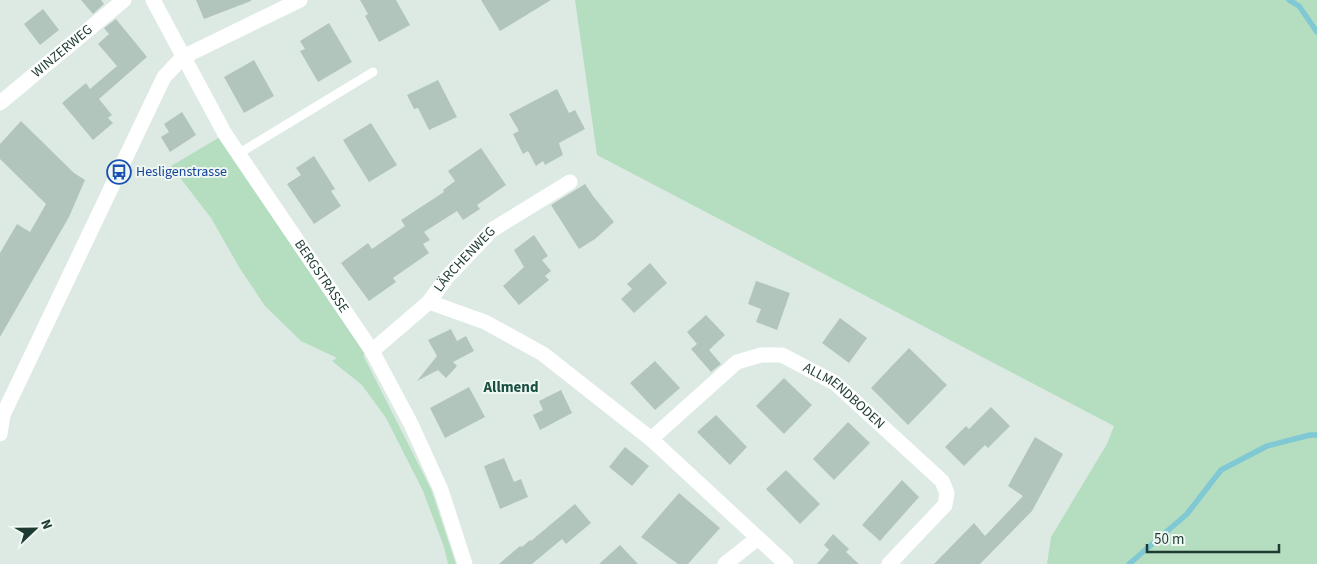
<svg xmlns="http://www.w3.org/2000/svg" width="1317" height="564" font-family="'Source Sans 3',sans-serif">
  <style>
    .green { fill: #b4debf }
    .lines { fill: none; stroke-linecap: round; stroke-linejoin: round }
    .stream { stroke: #80c8d4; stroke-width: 5.5 }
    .building { fill: #b2c5bd }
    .service { stroke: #fff; stroke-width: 9 }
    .minor { stroke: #fff; stroke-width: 15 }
    .tertiary { stroke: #fff; stroke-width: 15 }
    .labels { text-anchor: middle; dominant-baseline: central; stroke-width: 4; stroke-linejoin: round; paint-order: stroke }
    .street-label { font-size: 14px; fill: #1e3b33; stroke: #eef7f2 }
    .transit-label { font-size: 14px; fill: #164399; stroke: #eef7f2; text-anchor: start }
    .neighbourhood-label { font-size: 15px; font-weight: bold; fill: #194e41; stroke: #eef7f2 }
  </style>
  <rect width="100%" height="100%" fill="#ddeae4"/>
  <path class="green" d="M575,0h742v564h-270l4,-27 56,-93 7,-18 -517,-271z
    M225,134l147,217 -9,4 68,134 25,75h-8l-4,-17 -21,-56 -37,-73 -24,-33 -30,-24 5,-3 -36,-17 -36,-35 -26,-39 -28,-49 -40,-52z"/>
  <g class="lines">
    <path class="stream" d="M1289,0l10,6 18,26
      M1129,564l58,-50 34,-44 46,-24 43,-11h7"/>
  </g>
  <path class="building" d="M81,0h20l3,4 -11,10z
    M196,0h55v1l-47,18z
    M360,0h36l14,25 -31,17 -14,-26 3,-2z
    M481,0h70l-51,31z
    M43,9l16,21 -19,15 -16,-21z
    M116,19l31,38 -48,42 13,16 -4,3 5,5 -20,17 -31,-37 24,-20 4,6 27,-23 -19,-22 11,-10 -5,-6z
    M329,23l23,39 -34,20 -18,-31 5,-2 -5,-8z
    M254,60l20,36 -30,17 -20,-36z
    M438,80l19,37 -28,13 -11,-22 -4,1 -7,-14z
    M557,89l12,24 6,-3 10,19 -26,14 4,12 -18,10 -2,-4 -7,5 -8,-15 -5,3 -10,-20 6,-3 -10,-17z
    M182,112l14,23 -26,17 -9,-15 8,-5 -5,-8z
    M21,121l53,52 11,7 -16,37 -69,120v-84l17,-29 13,8 16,-28 -46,-45v-15z
    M371,123l26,42 -28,17 -26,-42z
    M481,148l25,37 -29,20 3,4 -17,11 -6,-9 -33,21 6,8 -7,4 6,9 -36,25 3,4 -27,19 -28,-38 27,-20 4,6 33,-23 -4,-6 43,-28 -1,-2 12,-9 -7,-10z
    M314,156l21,33 -4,2 10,15 -27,18 -27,-40 14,-9 -5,-7z
    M585,184l8,12 21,26 -19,17 -16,10 -28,-44z
    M534,235l14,21 -6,4 9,11 -6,5 4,4 -30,25 -16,-19 21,-19 -10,-17z
    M650,263l17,20 -33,30 -13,-14 11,-10 -5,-5z
    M756,281l34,12 -13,37 -21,-8 5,-13 -13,-5z
    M706,315l19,20 -16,15 12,14 -10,8 -20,-23 6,-5 -10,-12z
    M840,318l27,20 -18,25 -27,-20z
    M451,329l6,12 9,-5 8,15 -21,11 4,4 -11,12 -8,-8 -21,11 20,-25 -9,-16z
    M909,348l38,37 -39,40 -37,-37z
    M655,361l25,27 -25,22 -25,-27z
    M784,378l28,27 -28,29 -28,-28z
    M469,387l16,30 -40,21 -15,-30z
    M561,390l11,23 -32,17 -7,-15 10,-5 -4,-9z
    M991,407l19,19 -22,22 -3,-3 -21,21 -19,-19 21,-21 3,3z
    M716,415l31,32 -17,18 -33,-33z
    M848,422l22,21 -36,37 -21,-21z
    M1035,437l28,17 -31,57 -52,53h-46l40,-41 11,13 38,-40 -15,-10z
    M625,447l24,19 -17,20 -23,-19z
    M504,458l10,24 7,-3 7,18 -28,12 -16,-43z
    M786,470l34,34 -20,20 -34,-35z
    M902,480l17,17 -39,44 -18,-16z
    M679,493l41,35 -32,36h-10l-37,-27z
    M575,504l16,19 -25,21 -4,-5 -30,25h-33l21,-18 2,1 8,-7 1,1z
    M833,534l16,15 -3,3 13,12h-42l12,-14 -5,-5z
    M620,545l18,19h-39z"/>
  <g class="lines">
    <path class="service" d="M238,154l135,-82"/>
    <g class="minor">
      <path id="s1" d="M0,103l124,-103"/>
      <path d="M429,302l56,20 58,32 108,85"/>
      <path id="s2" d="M372,351l57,-49 18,-25 45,-47 78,-48"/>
      <path d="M0,434l3,-19 161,-338 19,-20 117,-57"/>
      <path d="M725,564l33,-26"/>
      <path id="s3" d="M786,564l-135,-125 86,-77 24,-7h21l53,28 107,98 5,12 -2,12 -56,59"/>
    </g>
    <path class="tertiary" id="s4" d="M153,0l72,134 147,217 39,73 30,66 24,74"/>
  </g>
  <defs>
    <g id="bus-ring" transform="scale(1.25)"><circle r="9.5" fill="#eef7f2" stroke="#1a4fb4" stroke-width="1.5"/><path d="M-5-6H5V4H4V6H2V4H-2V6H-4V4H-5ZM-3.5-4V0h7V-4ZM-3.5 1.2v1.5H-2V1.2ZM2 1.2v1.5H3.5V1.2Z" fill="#1a4fb4"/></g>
  </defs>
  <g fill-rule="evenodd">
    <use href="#bus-ring" x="119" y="172"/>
  </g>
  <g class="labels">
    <g class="street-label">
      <text stroke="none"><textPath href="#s1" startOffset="81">WINZERWEG</textPath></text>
      <text stroke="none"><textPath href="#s2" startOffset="131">LÄRCHENWEG</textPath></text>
      <text stroke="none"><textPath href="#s4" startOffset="324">BERGSTRASSE</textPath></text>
      <text stroke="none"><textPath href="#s3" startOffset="420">ALLMENDBODEN</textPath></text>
    </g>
    <g class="transit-label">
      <text x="136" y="172">Hesligenstrasse</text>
    </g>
    <g class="neighbourhood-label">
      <text x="511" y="387">Allmend</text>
    </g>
  </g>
  <g transform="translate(35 529) rotate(68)" stroke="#eef7f2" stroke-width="4" paint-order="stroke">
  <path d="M0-4L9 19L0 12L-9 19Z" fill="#1e3b33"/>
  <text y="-8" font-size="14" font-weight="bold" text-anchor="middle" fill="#1e3b33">N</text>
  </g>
  <path d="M1147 544v8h132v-8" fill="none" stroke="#1e3b33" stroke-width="2.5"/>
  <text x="1154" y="544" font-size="15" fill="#1e3b33" stroke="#eef7f2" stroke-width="4" paint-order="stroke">50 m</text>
</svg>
